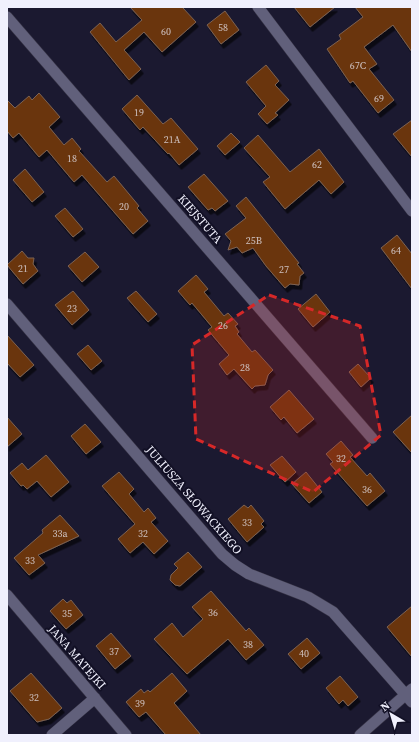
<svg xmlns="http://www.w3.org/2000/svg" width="419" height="742" font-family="'Source Serif 4',serif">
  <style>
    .building { fill: #6a3409; stroke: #7d6252; filter: url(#shadow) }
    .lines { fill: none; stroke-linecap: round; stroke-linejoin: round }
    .minor-casing { stroke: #363345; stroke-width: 12 }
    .tertiary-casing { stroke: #363345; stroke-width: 12 }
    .minor { stroke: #61607b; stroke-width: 11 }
    .tertiary { stroke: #61607b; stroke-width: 11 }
    .marked { fill: #d62828; fill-opacity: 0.2; stroke: #d62828; stroke-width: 3; stroke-dasharray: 8 5; stroke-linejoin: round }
    .labels { text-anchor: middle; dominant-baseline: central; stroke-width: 4; stroke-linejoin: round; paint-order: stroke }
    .number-label { font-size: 10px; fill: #cec1c0 }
    .street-label { font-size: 12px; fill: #f0f0fd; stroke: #121025 }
  </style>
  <defs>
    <filter id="shadow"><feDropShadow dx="2.5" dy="4.5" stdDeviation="0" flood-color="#0009"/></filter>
  </defs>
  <rect width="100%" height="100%" fill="#1b1930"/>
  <path class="building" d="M130,7h52l14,15 -34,30 -18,-20 -20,18 17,19 -12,11 -39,-48 10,-9 16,19 26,-22z
    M294,7h41l-25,20z
    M355,7h57v45l-19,-27 -29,22 13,17 -8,5 25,31 -16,13 -25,-32 -3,2 -23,-34 14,-10 -2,-4 24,-18z
    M225,11l14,19 -18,14 -14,-19z
    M266,65l13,16 -4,4 14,15 -14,13 3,2 -11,9 -9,-10 8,-8 -20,-24z
    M39,93l21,24 -11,10 15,18 8,-7 9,11 -2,2 28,31 7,-6 25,30 -2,2 11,13 -15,13 -51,-59 -8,7 -27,-32 -8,7 -20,-24 -6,5 -6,-7v-31l8,8 14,-12 3,4z
    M137,95l26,29 8,-6 27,31 -19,16 -10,-12 -1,1 -25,-27 -3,3 -18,-21z
    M412,120v37l-19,-23z
    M231,133l9,9 -15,13 -8,-9z
    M258,135l32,37 29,-23 25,33 -13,12 -12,-14 -34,29 -22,-27 7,-5 -26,-29z
    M25,169l19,23 -12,10 -19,-22z
    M204,174l24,27 -13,10 -3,-3 -4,2 -20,-23z
    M246,197l53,66 -2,1 7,9 -4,3 -1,9 -9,-1 -5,4 -19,-22 -13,-18 -11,5 -5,-6 -9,3 3,-9 -6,-7 21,-16 -10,-12z
    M65,208l18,21 -10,8 -18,-21z
    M397,235l15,19v35l-31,-41z
    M22,251l6,7h6l-1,6 5,7 -15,13 -16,-19z
    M85,252l14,15 -17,15 -14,-16z
    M196,275l12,14 -4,3 20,24 4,-3 10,11 -3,2 4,6 -2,2 15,18 3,-2 18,20 -5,5 -3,10 -10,1 -3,3 -18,-20 -7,6 -8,-11 10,-9 -21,-25 4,-3 -20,-24 -2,2 -12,-14z
    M73,291l16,19 -17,15 -17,-20z
    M136,291l21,23 -9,8 -21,-24z
    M316,294l14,18 -17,15 -15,-18z
    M7,335l27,30 -14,12 -13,-14z
    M88,345l14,16 -11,9 -14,-16z
    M358,364l13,14 -10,9 -12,-15z
    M289,390l25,29 -17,14 -13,-16 -3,3 -11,-13z
    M412,415v38l-19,-21z
    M7,417l15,17 -15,13z
    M85,424l16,18 -15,12 -15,-18z
    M341,441l12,14 -3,2 17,19 3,-3 15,18 -18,15 -37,-42 3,-2 -7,-8z
    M46,455l23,27 -18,15 -14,-16 -10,8 -4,-4 -2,1 -11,-13 12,-10 6,7z
    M282,456l14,16 -11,10 -15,-17z
    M119,472l15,17 -5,5 15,18 4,-4 8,10 -5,4 17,19 -14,13 -11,-12 -13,11 -12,-14 17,-15 -33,-38z
    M306,472l16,20 -13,11 -17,-19z
    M244,505l4,3 3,-3 13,16 -3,3 3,3 -17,15 -19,-23z
    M60,515l19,21 -41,19 7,8 -16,12 -15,-17 29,-25 -1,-3z
    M188,552l14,15 -22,19 -5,-1 -5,-5 1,-5 7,-7 -4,-4z
    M211,591l35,40 3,-3 15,17 -18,15 -18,-21 -41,35 -33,-35 18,-16 11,14 20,-18 -11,-12z
    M63,599l4,4 4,-3 12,15 -17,14 -16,-18z
    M412,606v51l-25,-30z
    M111,633l20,23 -16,13 -19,-23z
    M307,638l13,15 -19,16 -13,-15z
    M31,673l31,35 -13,11 -12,3 -27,-31z
    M172,673l15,18 -13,12 27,32h-35l-20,-23 -7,5 -13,-15 15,-13 3,4 4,-3 2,2z
    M340,676l18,21 -10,9 -5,-6 -4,4 -13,-16z"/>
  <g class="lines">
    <g class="minor-casing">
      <path id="minor" d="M7,17l365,421
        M7,304l215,250 13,11 14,9 59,23 25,15 79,90
        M7,595l119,140
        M52,735l43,-37
        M360,735l52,-46"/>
    </g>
    <g class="tertiary-casing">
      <path id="tertiary" d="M258,7l154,204"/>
    </g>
    <use href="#minor" class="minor"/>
    <use href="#tertiary" class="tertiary"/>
  </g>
  <path class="marked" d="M269,295l91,31 21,109 -68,57 -117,-53 -4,-94z"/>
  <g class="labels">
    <g class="number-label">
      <text x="223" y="27">58</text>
      <text x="166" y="31">60</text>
      <text x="358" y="65">67C</text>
      <text x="379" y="98">69</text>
      <text x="139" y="112">19</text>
      <text x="172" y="139">21A</text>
      <text x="72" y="158">18</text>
      <text x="317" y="164">62</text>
      <text x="124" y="206">20</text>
      <text x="254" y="240">25B</text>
      <text x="396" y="250">64</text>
      <text x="23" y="268">21</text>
      <text x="284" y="269">27</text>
      <text x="72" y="308">23</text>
      <text x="223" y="325">26</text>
      <text x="245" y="367">28</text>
      <text x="341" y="458">32</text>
      <text x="367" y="489">36</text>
      <text x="247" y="522">33</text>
      <text x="60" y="533">33a</text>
      <text x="143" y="533">32</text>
      <text x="30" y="560">33</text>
      <text x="213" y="612">36</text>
      <text x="67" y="613">35</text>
      <text x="248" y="644">38</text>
      <text x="114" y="651">37</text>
      <text x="304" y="653">40</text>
      <text x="34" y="697">32</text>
      <text x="140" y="703">39</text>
    </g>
    <g class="street-label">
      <text transform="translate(200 219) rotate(49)">KIEJSTUTA</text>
      <text transform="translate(194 500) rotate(49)">JULIUSZA SŁOWACKIEGO</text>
      <text transform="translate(77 657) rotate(49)">JANA MATEJKI</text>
    </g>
  </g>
  <rect width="419" height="742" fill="none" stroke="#f0f0fd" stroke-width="16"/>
  <g transform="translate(391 714) rotate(322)" stroke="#121025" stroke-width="3" paint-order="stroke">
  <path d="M0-3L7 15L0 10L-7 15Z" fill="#f0f0fd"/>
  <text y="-6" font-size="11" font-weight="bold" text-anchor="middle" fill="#f0f0fd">N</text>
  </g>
</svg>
